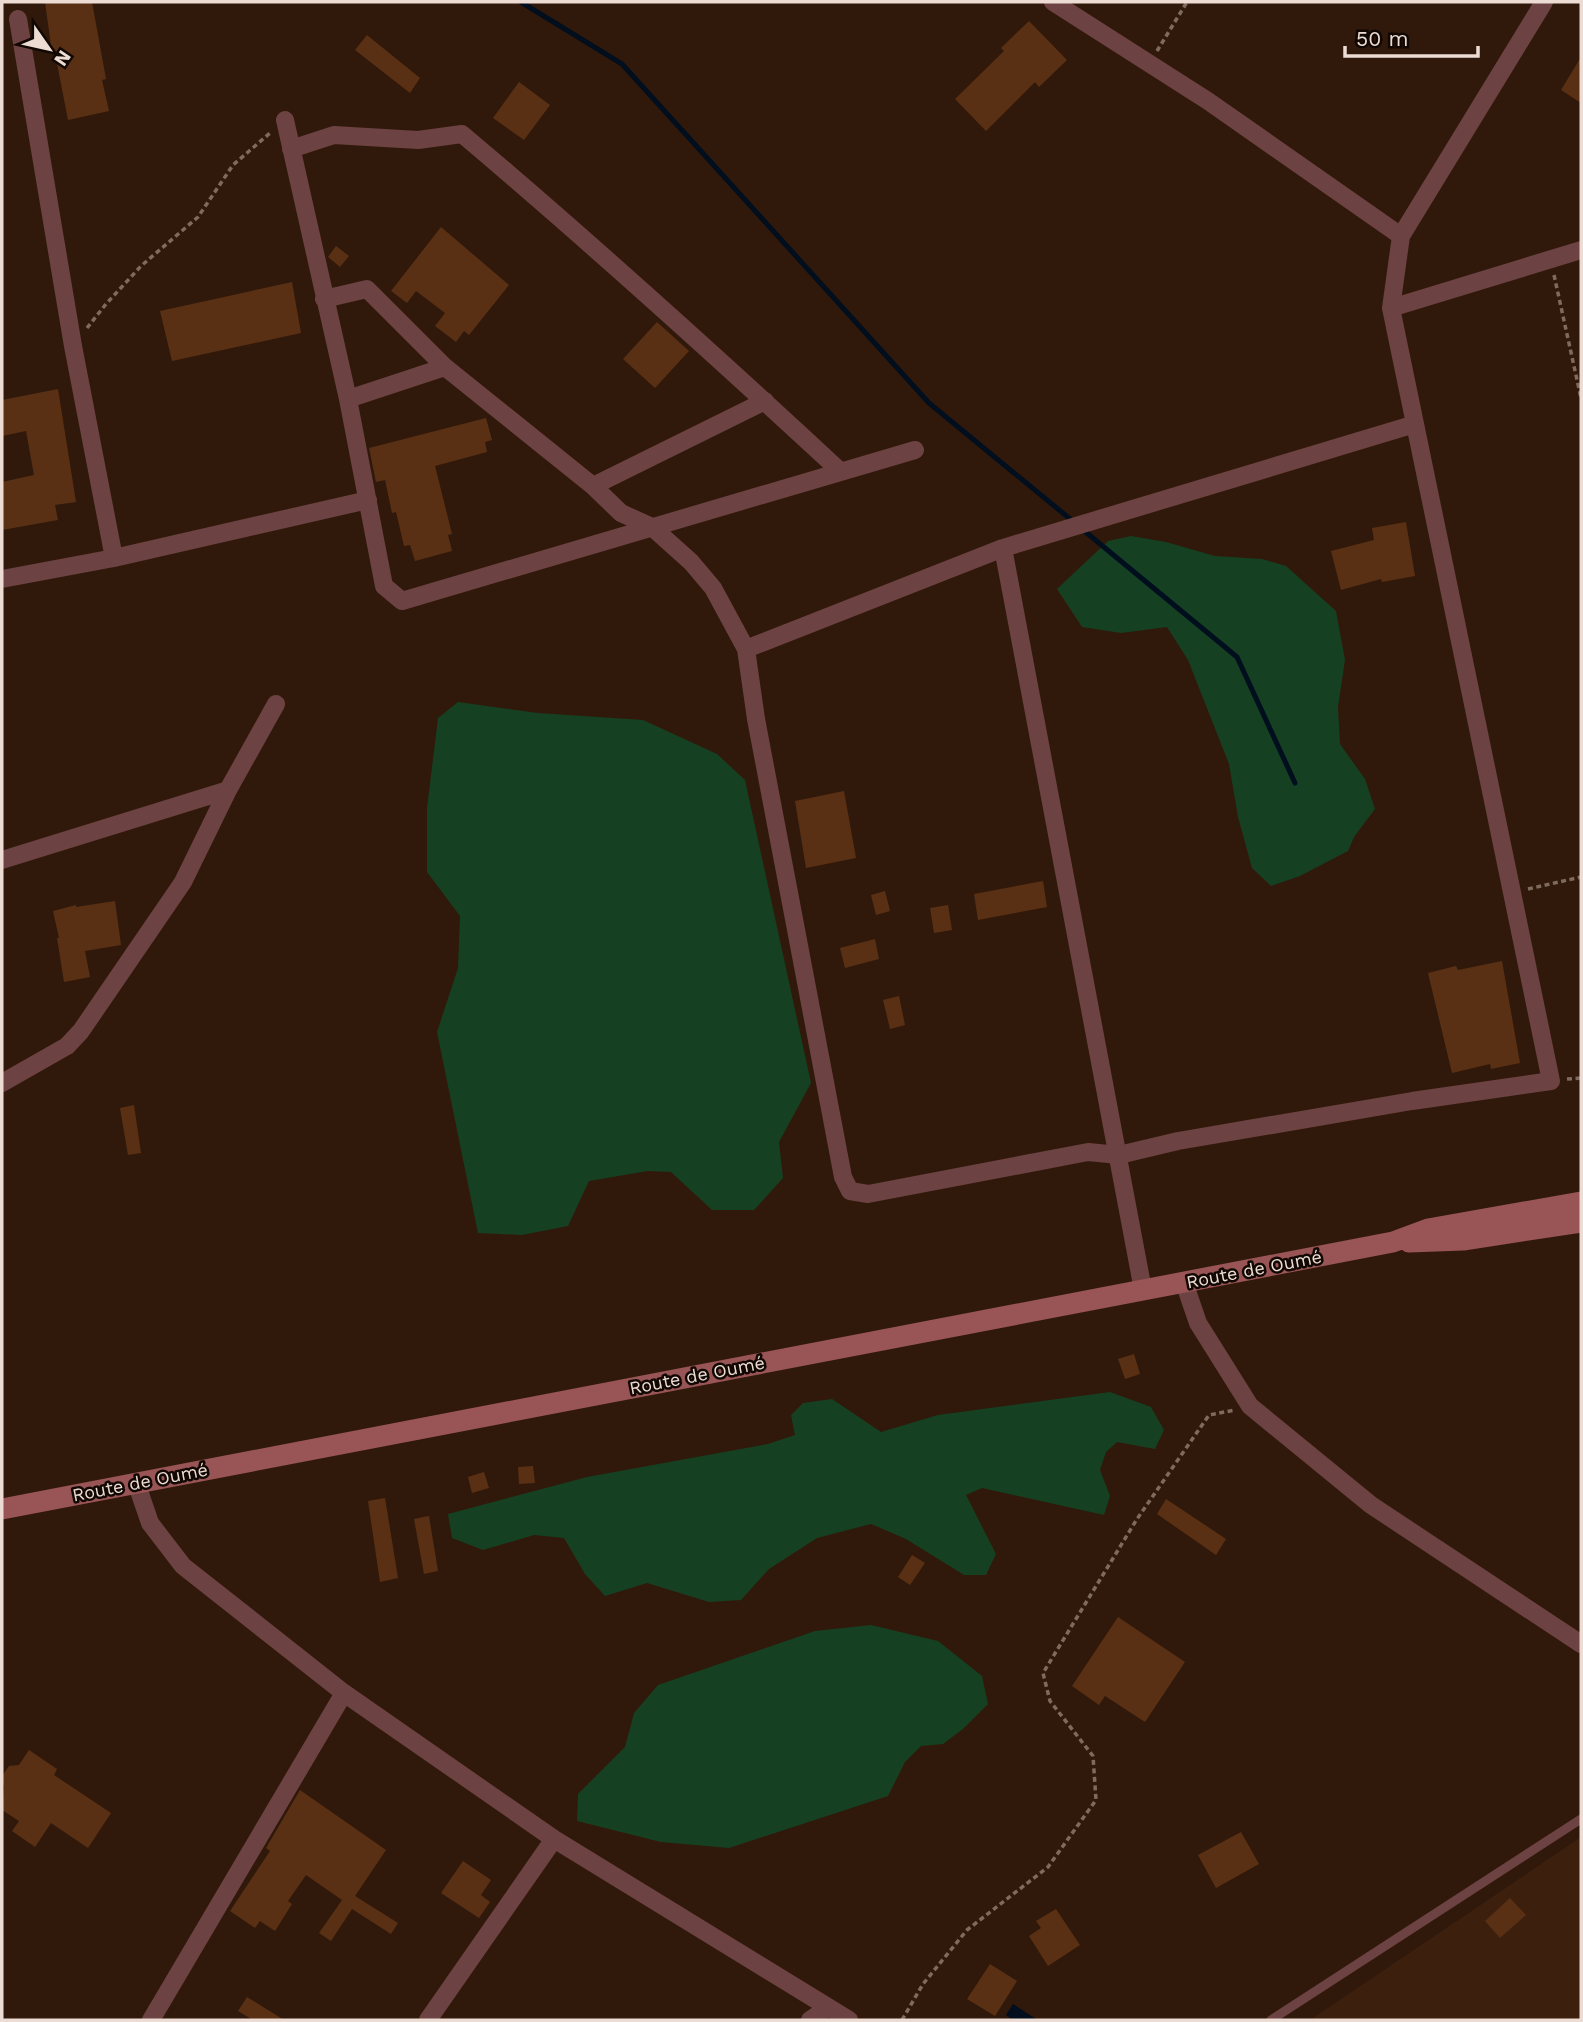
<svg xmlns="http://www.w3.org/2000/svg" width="1583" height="2022" font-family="'Work Sans',sans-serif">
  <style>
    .built { fill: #3c1f0d }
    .green { fill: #164022 }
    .water { fill: #000e1e }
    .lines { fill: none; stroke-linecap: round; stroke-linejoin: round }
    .stream { stroke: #000e1e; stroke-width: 5 }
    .building { fill: #5a3014 }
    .path { stroke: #7e6a5e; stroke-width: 3.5; stroke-dasharray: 5 3.5; stroke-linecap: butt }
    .service { stroke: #6d4242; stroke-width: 9 }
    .minor { stroke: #6d4242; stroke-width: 18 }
    .secondary { stroke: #995455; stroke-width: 21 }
    .labels { text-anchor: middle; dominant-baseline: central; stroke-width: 5; stroke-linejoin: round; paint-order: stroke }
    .street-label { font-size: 18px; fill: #ecdcd3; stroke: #110703 }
  </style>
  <rect width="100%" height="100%" fill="#30190b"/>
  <path class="built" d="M1581,1837v183h-271z"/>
  <path class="green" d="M1131,536l35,6 49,14 47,3 24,7 50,45 9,49 -7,47 2,37 25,35 10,30 -21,28 -6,14 -48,25 -29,10 -19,-18 -14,-51 -9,-53 -41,-104 -21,-33 -46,6 -39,-6 -25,-38 51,-48z
    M458,702l80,11 105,7 74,34 28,26 66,303 -32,59 4,36 -29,32h-42l-41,-38 -23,-1 -59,10 -21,45 -46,9 -44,-2 -41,-201 21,-64 2,-52 -33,-44v-64l11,-90z
    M1110,1392l41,15 13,23 -9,19 -38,-7 -11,10 -6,18 10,26 -6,19 -122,-27 -16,7 30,59 -10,21h-22l-58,-36 -35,-15 -54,14 -48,31 -28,31 -32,2 -62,-19 -42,13 -20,-22 -21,-36 -30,-3 -51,15 -31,-12 -4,-24 139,-37 181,-33 27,-9 -4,-20 12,-12 29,-4 49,33 57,-17z
    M871,1625l67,16 44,35 6,28 -25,25 -20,15 -22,2 -16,16 -17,34 -159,52 -68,-6 -84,-21 1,-27 47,-47 9,-34 24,-28 157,-54z"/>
  <path class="water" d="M1013,2004l23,15v1h-23l-7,-5z"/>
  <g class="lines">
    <path class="stream" d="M521,2l101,62 307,339 146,120
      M1082,529l155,128 58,126"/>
  </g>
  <path class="building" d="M45,2h47l14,77 -4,1 7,31 -41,9 -13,-67h-3z
    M1029,21l38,39 -28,27 -4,-5 -49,49 -31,-32 49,-48 -3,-3z
    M367,35l53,43 -10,15 -55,-43z
    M1581,57v46l-20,-13z
    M519,82l31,23 -26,35 -31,-22z
    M441,227l68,58 -40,50 -5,-4 -8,11 -21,-16 10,-13 -29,-22 -9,12 -16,-12z
    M336,246l13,10 -9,11 -12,-10z
    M292,282l9,51 -129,28 -12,-50z
    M657,322l32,29 -34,37 -32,-29z
    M58,389l18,113 -21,3 3,15 -56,10v-48l32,-7 -8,-44 -24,5v-36z
    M486,418l6,22 -7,2 2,10 -52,14 17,68 -4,1 4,16 -37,10 -5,-16 -6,1 -8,-34 -4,1 -7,-33 -9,2 -7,-34z
    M1406,522l9,54 -33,6 -1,-3 -40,11 -10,-39 43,-11 -2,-12z
    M844,791l12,67 -50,10 -11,-67z
    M1043,881l4,26 -69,13 -4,-26z
    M885,891l5,20 -14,4 -5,-20z
    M115,901l6,44 -36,6 5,26 -26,5 -7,-44h2l-6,-27 23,-6v2z
    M948,905l4,25 -18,3 -4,-25z
    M875,939l4,20 -34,9 -5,-20z
    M1502,961l18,102 -29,6 -1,-5 -38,9 -24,-100 28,-7 2,4z
    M899,996l6,29 -15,4 -7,-29z
    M134,1105l7,48 -13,2 -8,-47z
    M1134,1354l6,20 -15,5 -7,-20z
    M533,1466l2,17 -16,1 -1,-17z
    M484,1472l5,16 -17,5 -4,-16z
    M385,1498l13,80 -18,4 -12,-81z
    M1166,1499l60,40 -10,16 -59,-41z
    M429,1516l9,55 -14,3 -10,-55z
    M912,1555l13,8 -15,22 -12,-8z
    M1118,1617l67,45 -40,60 -40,-26 -6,9 -27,-19z
    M29,1750l28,19 -3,6 57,38 -23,35 -37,-25 -16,24 -23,-16 7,-10 -17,-11 2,-22 -2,-12 7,-10 10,-1z
    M300,1790l86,60 -31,46 43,27 -7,11 -39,-25 -21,32 -12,-8 23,-33 -36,-25 -18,26 4,3 -17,27 -15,-10 -5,7 -25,-17 40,-60 -4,-3z
    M1241,1832l18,32 -43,24 -18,-33z
    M463,1861l28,19 -10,15 9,7 -11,16 -38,-25z
    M1510,1898l16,17 -26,23 -15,-17z
    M1056,1909l24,36 -32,21 -19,-30 12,-8 -5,-7z
    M990,1964l27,17 -22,35 -28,-17z
    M247,1997l37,23h-31l-15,-9z"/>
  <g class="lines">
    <path class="path" d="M1157,51l30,-49
      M1554,275l27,123
      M87,328l19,-24 35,-38 57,-49 35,-52 37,-32
      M1528,889l53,-12
      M1567,1079l14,-1
      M902,2020l21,-36 44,-54 81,-63 48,-67 -3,-44 -43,-55 -7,-28 94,-154 72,-104 26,-5"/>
    <path class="service" d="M1271,2020l310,-201"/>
    <path class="minor" d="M1053,2l155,99 193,135
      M18,19l55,327 41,212
      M285,120l63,279 36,187 18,15 513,-151
      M291,149l43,-14 84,5 44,-6c129,109 255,223 379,338
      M324,299l43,-10 78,78 148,119 28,27 31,14 39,35 22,26 33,61 10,70 87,458 7,14 18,3 220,-42 31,3 59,-14 234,-40 139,-20 -160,-773 10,-72 143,-234
      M1391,308l190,-58
      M348,399l97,-32
      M593,486l172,-85
      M1003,548l140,742
      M2,579l112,-21 254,-58
      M746,649l257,-101 412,-124
      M2,860l226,-70
      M2,1083l65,-37 14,-15 102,-149 45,-92 48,-86
      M1184,1282l14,41 52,83 121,99 210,139
      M136,1482l14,41 33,43 161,127 210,146 295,181
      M151,2020l193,-327
      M428,2020l126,-181
      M810,2020l18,-12"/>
    <path class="secondary" d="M1409,1242l54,-2 118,-18
      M2,1509l1391,-267 35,-13 153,-27"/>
  </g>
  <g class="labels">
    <g class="street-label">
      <text transform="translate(1254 1269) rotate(-11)">Route de Oumé</text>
      <text transform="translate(697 1375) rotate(-11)">Route de Oumé</text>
      <text transform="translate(140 1482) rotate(-11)">Route de Oumé</text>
    </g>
  </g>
  <rect width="1583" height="2022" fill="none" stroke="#ecdcd3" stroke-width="7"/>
  <g transform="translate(49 49) rotate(124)" stroke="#110703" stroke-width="5" paint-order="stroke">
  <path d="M0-5L12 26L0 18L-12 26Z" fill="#ecdcd3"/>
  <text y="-10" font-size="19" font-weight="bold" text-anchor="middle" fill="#ecdcd3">N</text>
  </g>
  <path d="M1345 46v10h133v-10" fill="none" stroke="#ecdcd3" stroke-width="3.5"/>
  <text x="1356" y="46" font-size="21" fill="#ecdcd3" stroke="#110703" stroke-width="5" paint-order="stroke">50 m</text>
</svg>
